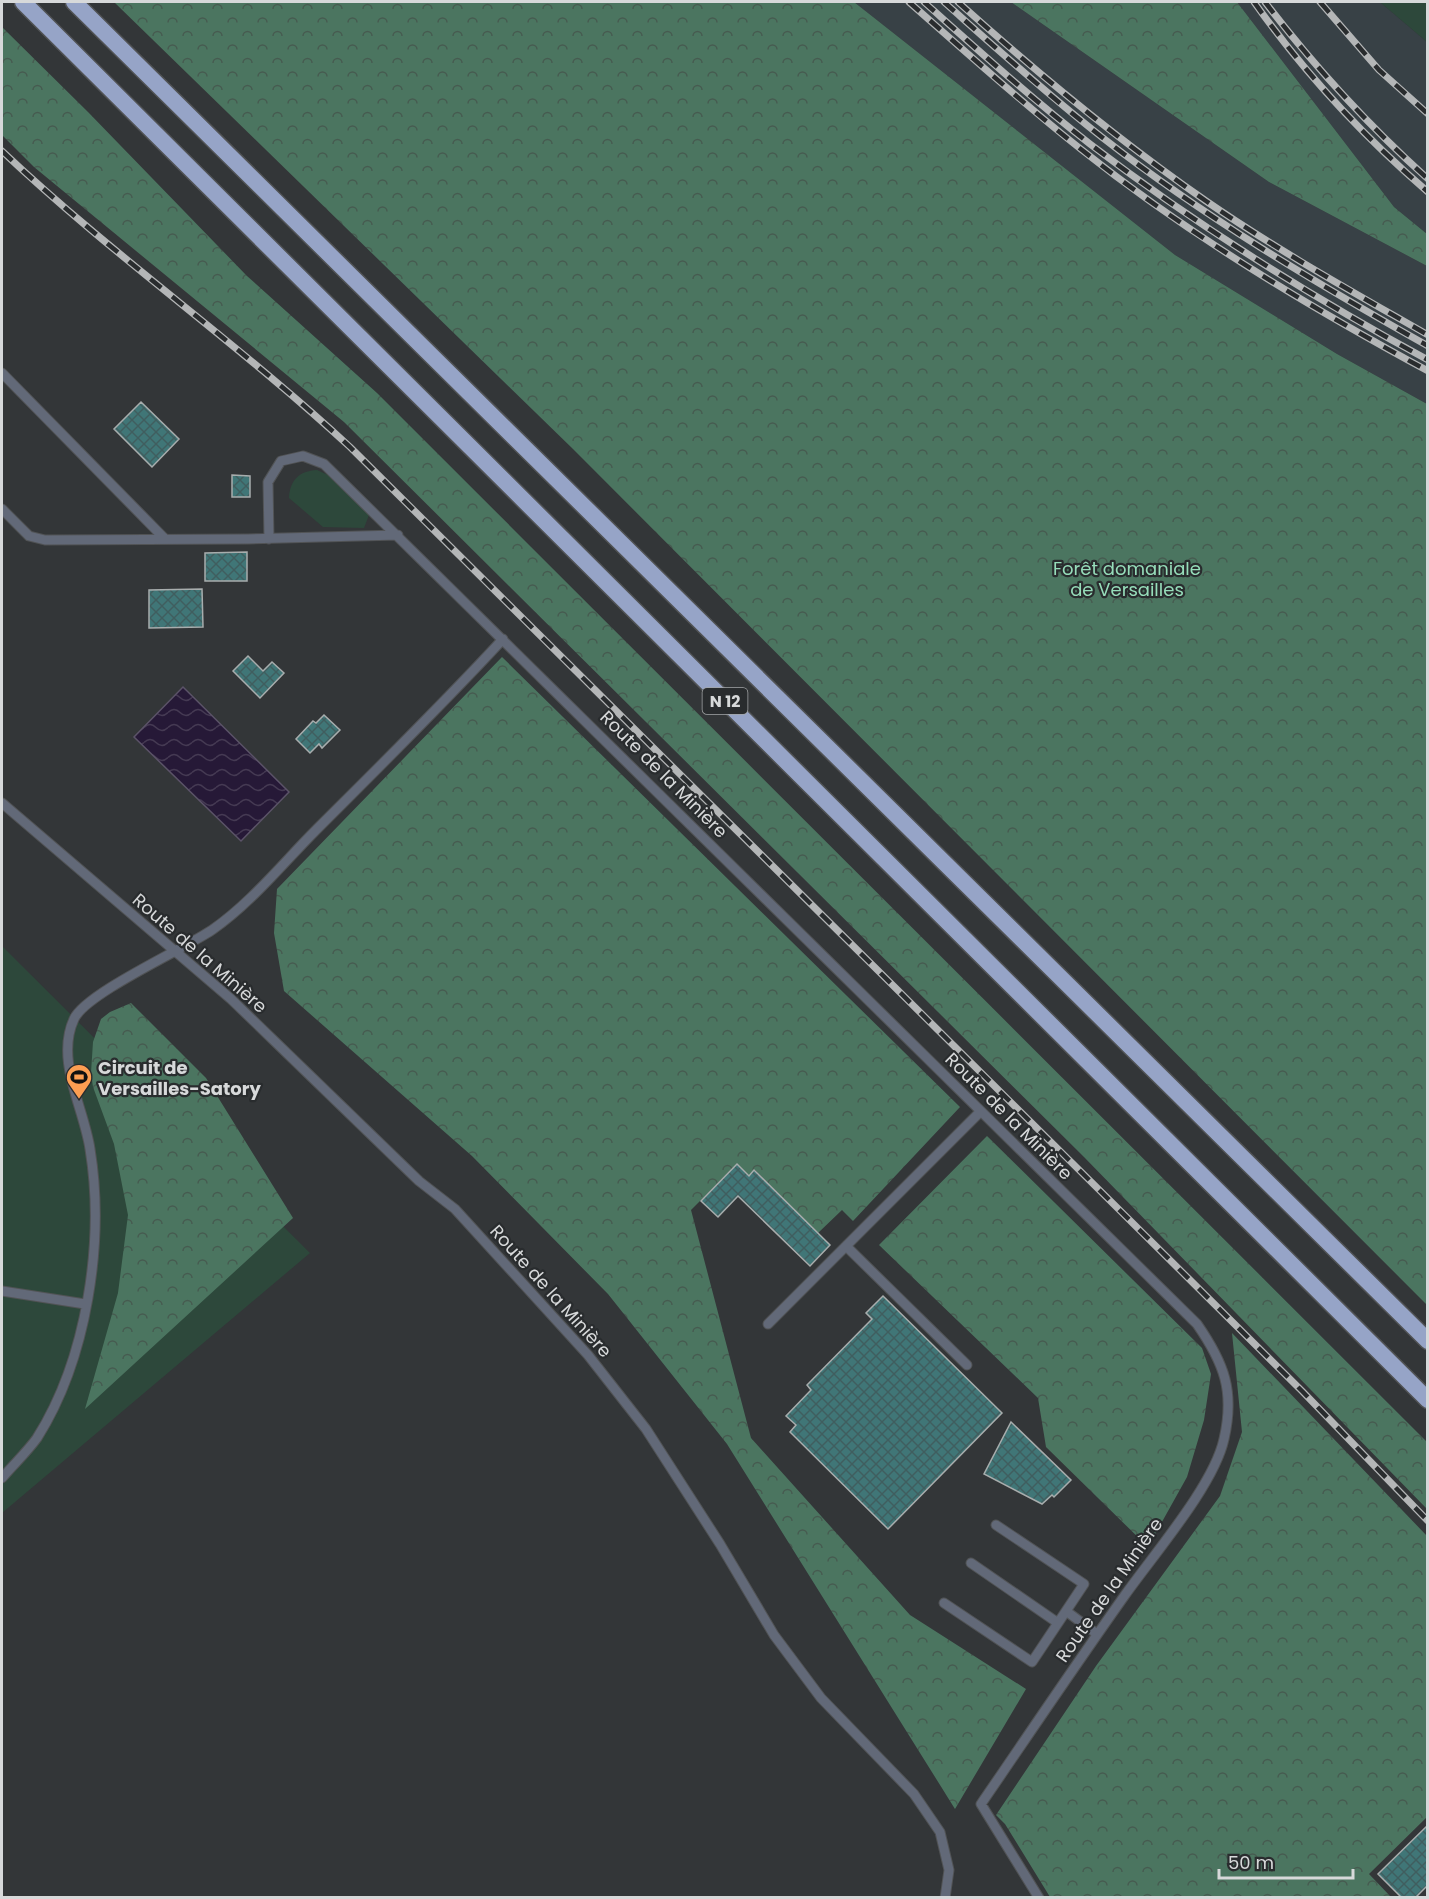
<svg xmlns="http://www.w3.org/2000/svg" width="1429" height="1899" font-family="Poppins,sans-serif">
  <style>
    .built { fill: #384146 }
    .green { fill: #2d483b }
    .forest { fill: url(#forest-crowns) }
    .water { fill: url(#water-waves); stroke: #5b5368; stroke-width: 1.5 }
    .building { fill: url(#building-cross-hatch); stroke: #a8adad; stroke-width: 1.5 }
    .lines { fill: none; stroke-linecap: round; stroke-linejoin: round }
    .service-casing { stroke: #515355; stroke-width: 11 }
    .trunk-casing { stroke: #515355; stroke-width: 19 }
    .service { stroke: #626978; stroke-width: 9 }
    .trunk { stroke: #96a4c7; stroke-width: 16 }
    .rail-casing { stroke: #b4b6b7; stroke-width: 7 }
    .rail { stroke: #292c2e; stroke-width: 4.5; stroke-dasharray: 14; stroke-linecap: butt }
    .labels { text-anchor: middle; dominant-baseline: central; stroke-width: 4.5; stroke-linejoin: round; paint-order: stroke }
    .shield { fill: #292c2e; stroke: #a3a5a6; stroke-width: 1.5 }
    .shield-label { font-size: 16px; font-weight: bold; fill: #d7d9da }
    .park-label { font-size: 18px; fill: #96ddba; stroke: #292c2e }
    .street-label { font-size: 18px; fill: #d7d9da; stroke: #292c2e }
    .poi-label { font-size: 18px; font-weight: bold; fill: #d7d9da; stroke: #292c2e; text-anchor: start }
  </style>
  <defs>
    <pattern id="forest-crowns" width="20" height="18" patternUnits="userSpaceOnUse" patternTransform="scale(1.5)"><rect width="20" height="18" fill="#4b7560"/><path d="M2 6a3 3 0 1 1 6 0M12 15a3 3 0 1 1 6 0" fill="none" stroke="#465b50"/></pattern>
    <pattern id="water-waves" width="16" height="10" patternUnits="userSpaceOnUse" patternTransform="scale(1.5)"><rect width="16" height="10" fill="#261937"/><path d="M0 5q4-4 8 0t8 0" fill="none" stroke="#453a53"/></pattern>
    <pattern id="building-cross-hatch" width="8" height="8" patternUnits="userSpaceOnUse" patternTransform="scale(1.5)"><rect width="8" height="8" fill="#407677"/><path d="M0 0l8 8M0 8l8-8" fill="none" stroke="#405e5f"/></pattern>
  </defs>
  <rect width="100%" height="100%" fill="#333638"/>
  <path class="built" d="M854,2h157l258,180 158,84v138l-90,-50 -162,-99z
    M1237,2h143l47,40v192l-33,-27z"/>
  <path class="green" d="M1380,2h47v40z
    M317,470l13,6 39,39 -5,13 -41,-1 -34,-29c1,-18 10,-27 28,-28z
    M2,946l308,307 -308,260z"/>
  <path class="forest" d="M114,2h740l321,253 162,99 90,50v901l-854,-856z
    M1011,2h226l157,205 33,27v32l-158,-84z
    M2,27l86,85 159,164 130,117 1050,1049v67l-343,-352 -740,-735 -310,-255 -32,-32z
    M502,657l458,450 -107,114 -11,-11 -24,23 -63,-63 -6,6 -12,-12 -46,46 60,228 159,177 116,74 -71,120 -228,-365 -119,-150 -136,-138 -188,-165 -10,-58 3,-44z
    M131,1003l75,75 87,140 -208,191 33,-116 10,-78 -14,-71 -21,-57 -2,-14 2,-31 8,-23 9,-7z
    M987,1136l215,212 9,26 -7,46 -17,57 -39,70 -102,-100 -8,-49 -159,-153z
    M1232,1333l195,203v281l-58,57 22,23h-341l-45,-73 -9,-9 100,-149 124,-170 22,-64z"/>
  <path class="water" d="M183,687l106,105 -48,49 -107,-104z"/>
  <path class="building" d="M141,402l38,37 -27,28 -38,-38z
    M232,475l18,1v21h-18z
    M247,552v29h-42v-28z
    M202,589l1,38 -54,1v-38z
    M248,656l15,15 9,-9 12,11 -24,25 -27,-27z
    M324,715l16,15 -18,18 -3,-4 -9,9 -14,-14 17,-18 3,2z
    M737,1164l12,12 5,-6 76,75 -20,21 -72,-70 -20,21 -17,-16z
    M883,1296l119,117 -114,116 -98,-97 6,-7 -10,-9 25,-26 -4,-5 65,-66 -6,-6z
    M1011,1422l60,58 -17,17 -2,-2 -10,9 -58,-30z
    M1428,1825v60l-13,13h-13l-24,-24z"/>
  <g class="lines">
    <g class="service-casing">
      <path id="service" d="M2,373l163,166
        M2,509l27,27 16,4 203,-1 150,-4
        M269,539l-1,-57 13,-21 22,-5 21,8 873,860c27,39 38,67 27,115 -10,46 -70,115 -99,156 -49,69 -96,139 -144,209l58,94
        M2,803l229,196 188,182 36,28 133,146 58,74 74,115 54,91 47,63 93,96 26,38 9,38 -4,28
        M847,1247l120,118
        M2,1291l83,13
        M768,1324l212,-212
        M2,1478c11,-13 25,-26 35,-40 50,-79 68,-197 53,-289 -6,-41 -35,-89 -16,-130 12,-26 110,-70 138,-89 39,-27 71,-67 104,-100 63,-63 127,-126 187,-191
        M996,1525l88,59 -18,27 31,23
        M971,1563l87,60
        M944,1603l88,59 34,-51"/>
    </g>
    <g class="trunk-casing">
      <path id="trunk" d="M23,2l1405,1398
        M74,2l1354,1339"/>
    </g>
    <use href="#service" class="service"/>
    <use href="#trunk" class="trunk"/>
    <g class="rail-casing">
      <path id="rail" d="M909,2c57,50 113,101 173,148 107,85 226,156 346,221
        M924,2c54,48 108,97 166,142 106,81 220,152 338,216
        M944,2c52,46 104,93 159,136 101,79 213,145 325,208
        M958,2c79,71 160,138 248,199 71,49 147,91 222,134
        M1254,2c49,69 109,134 174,190
        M1265,2c49,64 103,123 163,177
        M1320,2l59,68 49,44
        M2,151c111,105 236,192 348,296l952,944 126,130"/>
    </g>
    <use href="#rail" class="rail"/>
  </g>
  <defs>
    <g id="stadium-pin" transform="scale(1.35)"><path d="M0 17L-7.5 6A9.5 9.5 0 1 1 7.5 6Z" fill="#fc9e52" stroke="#292c2e"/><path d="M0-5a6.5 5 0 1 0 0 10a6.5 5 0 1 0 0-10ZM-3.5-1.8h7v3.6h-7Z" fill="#111"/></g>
  </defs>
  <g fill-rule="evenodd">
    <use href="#stadium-pin" x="79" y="1077"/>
  </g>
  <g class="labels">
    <rect class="shield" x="702.5" y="688" width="45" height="26" rx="4.5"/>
    <g class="shield-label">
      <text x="725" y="701">N 12</text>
    </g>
    <g class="park-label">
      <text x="1127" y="568">Forêt domaniale<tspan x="1127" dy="21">de Versailles</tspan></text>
    </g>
    <g class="street-label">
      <text transform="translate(664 774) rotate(45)">Route de la Minière</text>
      <text transform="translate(200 953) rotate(41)">Route de la Minière</text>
      <text transform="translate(1009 1116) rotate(45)">Route de la Minière</text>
      <text transform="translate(551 1291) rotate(48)">Route de la Minière</text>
      <text transform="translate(1109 1590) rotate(-55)">Route de la Minière</text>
    </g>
    <g class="poi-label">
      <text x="98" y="1067">Circuit de<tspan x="98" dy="21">Versailles-Satory</tspan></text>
    </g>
  </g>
  <rect width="1429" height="1899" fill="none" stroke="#d7d9da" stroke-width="6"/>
  <path d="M1219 1869v9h134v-9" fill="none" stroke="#d7d9da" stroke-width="3"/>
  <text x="1228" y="1869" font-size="18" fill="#d7d9da" stroke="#292c2e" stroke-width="4.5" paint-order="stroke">50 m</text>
</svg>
